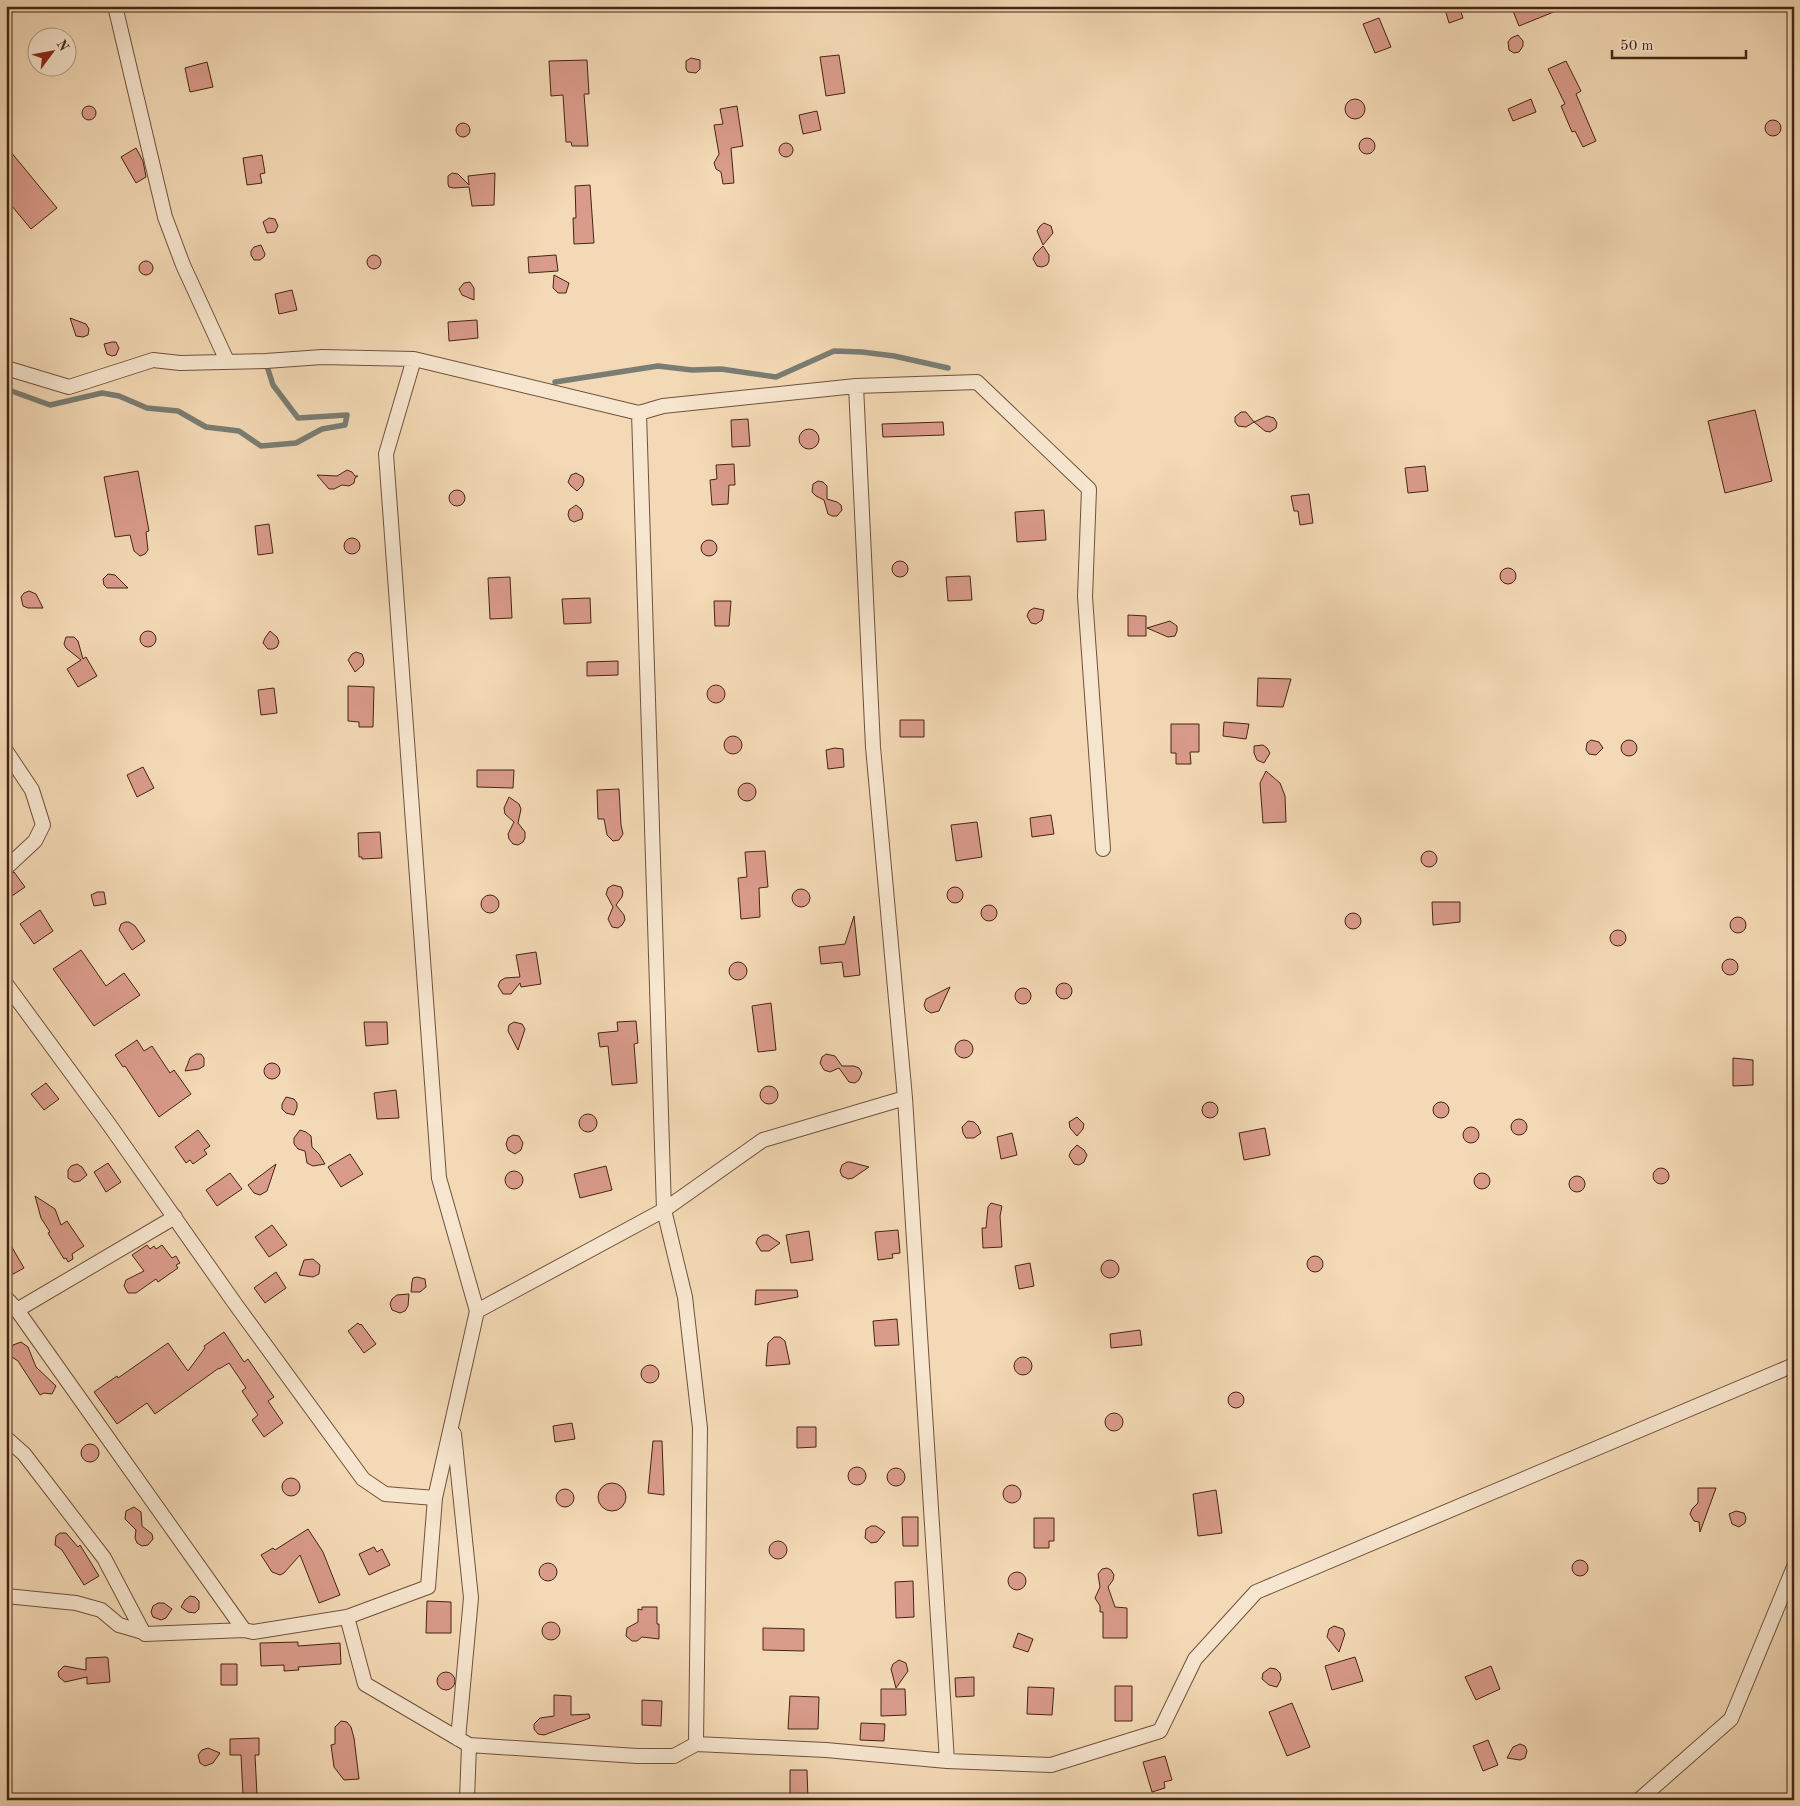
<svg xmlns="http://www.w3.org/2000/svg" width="1800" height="1806" font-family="'Old Standard TT',serif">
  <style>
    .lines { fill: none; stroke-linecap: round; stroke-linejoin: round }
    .stream { stroke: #7a7d73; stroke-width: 5.5 }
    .building { fill: #d99b8a; stroke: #462414 }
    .minor-casing { stroke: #71513c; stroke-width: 16 }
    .minor { stroke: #f7e6cf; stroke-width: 14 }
  </style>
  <rect width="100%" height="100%" fill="#f3d9b5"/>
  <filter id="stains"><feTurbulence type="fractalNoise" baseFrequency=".004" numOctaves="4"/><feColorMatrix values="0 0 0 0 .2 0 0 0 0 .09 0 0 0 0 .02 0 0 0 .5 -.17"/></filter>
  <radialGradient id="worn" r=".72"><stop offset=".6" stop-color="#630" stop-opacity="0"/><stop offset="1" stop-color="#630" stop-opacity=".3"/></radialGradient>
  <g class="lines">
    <path class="stream" d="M555,382l103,-16 34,4 29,-1 55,8 58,-26 28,1 32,4 54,12
      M6,389l44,16 52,-12 17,3 28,12 31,3 28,16 33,4 22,15 35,-3 26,-14 23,-4 2,-10 -49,3 -25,-33 -7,-22"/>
  </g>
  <path class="building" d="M1444,6h15l4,12 -14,5z
    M1511,6h55v1l-47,19z
    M1379,18l12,29 -16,6 -12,-29z
    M1518,35l5,6v5l-4,6 -5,1 -5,-3 -1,-8 3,-4z
    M839,55l6,38 -19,3 -6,-39z
    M691,58l9,2v9l-4,4 -8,-1 -2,-3v-8z
    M587,60l2,34h-5l4,52h-16l-1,-4h-5l-3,-47 -12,1 -2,-35z
    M1566,61l15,30 -5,3 20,47 -13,6 -8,-16 -3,1 -11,-26 4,-2 -17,-35z
    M207,62l6,25 -23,5 -5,-24z
    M1531,99l5,13 -23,9 -5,-12z
    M1345 109a10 10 0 1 1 20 0a10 10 0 1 1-20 0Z
    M82 113a7 7 0 1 1 14 0a7 7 0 1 1-14 0Z
    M737,106l6,40 -12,2 3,35 -11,1 -2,-12 -5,-3 -2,-6 5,-9 -5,-29 9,-1 -3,-15z
    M817,111l4,19 -18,4 -4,-19z
    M1765 128a8 8 0 1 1 16 0a8 8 0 1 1-16 0Z
    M456 130a7 7 0 1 1 14 0a7 7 0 1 1-14 0Z
    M1359 146a8 8 0 1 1 16 0a8 8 0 1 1-16 0Z
    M779 150a7 7 0 1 1 14 0a7 7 0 1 1-14 0Z
    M6,146l51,62 -26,21 -25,-30z
    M136,148l7,13 3,16 -10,6 -15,-26z
    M262,155l3,18 -5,1 2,9 -15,2 -4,-27z
    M452,173l6,1 11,11 -1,-9 27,-3 -1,32 -22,1 -3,-19 -15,1 -5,-1 -1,-3v-8z
    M590,185l4,58 -20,1 -1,-26h3l-1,-32z
    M269,218l6,1 3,7 -3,6 -8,1 -4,-11z
    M1044,223l7,3 2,7 -10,12 -6,-14 3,-5z
    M261,245l4,9 -1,3 -4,3h-6l-3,-5v-4l3,-4z
    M1043,246l6,9v6l-2,4 -5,2 -5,-1 -4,-7 2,-5z
    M367 262a7 7 0 1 1 14 0a7 7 0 1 1-14 0Z
    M556,255l2,16 -29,2 -1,-16z
    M139 268a7 7 0 1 1 14 0a7 7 0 1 1-14 0Z
    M554,275l15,8 -3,10h-8l-5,-5z
    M470,282l4,6v12l-12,-5 -3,-6 5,-6z
    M292,290l5,20 -18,4 -4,-20z
    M70,318l16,6 3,5 -1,6 -5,2 -7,-1z
    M477,320l1,18 -29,3 -1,-19z
    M112,342h4l3,6 -3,7 -4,1 -5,-2 -3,-10z
    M1755,410l17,71 -47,12 -17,-72z
    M1241,412h5l8,10 -8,5 -8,-1 -3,-4v-5z
    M1267,416l7,2 3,5 -1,5 -6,4 -5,-1 -11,-9z
    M748,419l2,27 -18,1 -1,-27z
    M943,422l1,13 -61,2 -1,-13z
    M799 439a10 10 0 1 1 20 0a10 10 0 1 1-20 0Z
    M734,464l1,21h-6l-1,19 -16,1 -2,-25 7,-1 -1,-14z
    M1425,466l3,25 -20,2 -3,-25z
    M347,470l5,2 3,4h3l-3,2 -1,5 -5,3 -7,-1 -8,4h-5l-12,-14 20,1z
    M138,471l11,60 -3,1 2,18 -3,4 -5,2 -6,-5 -4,-16 -15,2 -11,-60z
    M576,473l7,4 1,4 -2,5 -5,5 -6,-5 -3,-4 3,-7z
    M818,481l5,1 4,4v13l10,3 4,3 1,5 -5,6h-5l-4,-2 -4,-14 -8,-4 -4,-4 1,-8z
    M449 498a8 8 0 1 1 16 0a8 8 0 1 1-16 0Z
    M1309,494l4,29 -13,2 -2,-14h-4l-3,-15z
    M576,505l5,4 2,5 -1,5 -8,3 -4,-2 -2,-5 1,-5z
    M1044,510l2,30 -29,2 -2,-30z
    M269,524l4,29 -15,2 -3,-29z
    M344 546a8 8 0 1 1 16 0a8 8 0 1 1-16 0Z
    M701 548a8 8 0 1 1 16 0a8 8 0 1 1-16 0Z
    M892 569a8 8 0 1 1 16 0a8 8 0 1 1-16 0Z
    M1500 576a8 8 0 1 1 16 0a8 8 0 1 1-16 0Z
    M108,574l7,1 13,13h-21l-3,-3 -1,-6z
    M970,576l2,24 -24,1 -2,-24z
    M510,577l2,41 -22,1 -2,-41z
    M29,591l7,3 7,14h-15l-5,-2 -2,-9 3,-4z
    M590,598l1,25 -27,1 -2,-25z
    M714,601h17l-2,25h-14z
    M1034,608l10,2 -2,10 -6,4 -5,-1 -4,-7 2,-5z
    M1128,615l18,1v20h-18z
    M1170,621l7,5v5l-2,5 -7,1 -21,-9z
    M270,631l7,6 2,5 -2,5 -4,2h-5l-5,-6 2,-5z
    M140 639a8 8 0 1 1 16 0a8 8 0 1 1-16 0Z
    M66,637h8l4,4 5,18 3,-2 11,19 -19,11 -11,-18 14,-9 -15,-12 -2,-4z
    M356,652l6,2 2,6 -1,5 -8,7 -7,-12 4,-6z
    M618,661v14l-31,1v-14z
    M1258,678l33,1 -8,28 -26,-1z
    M707 694a9 9 0 1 1 18 0a9 9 0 1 1-18 0Z
    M348,686l26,1 -1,40h-14v-5l-11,-1z
    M274,688l3,25 -16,2 -3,-25z
    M900,720h24v17h-24z
    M1224,722l25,2 -3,15 -23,-3z
    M1171,724h28v28h-9l1,12h-15v-11h-5z
    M724 745a9 9 0 1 1 18 0a9 9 0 1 1-18 0Z
    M1591,740l8,2 4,6 -7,7 -7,-1 -3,-4 1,-7z
    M1621 748a8 8 0 1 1 16 0a8 8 0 1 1-16 0Z
    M1263,745l4,3 3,5 -6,10 -7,-3 -3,-7v-7z
    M835,748l8,1 1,18 -16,2 -2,-19z
    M143,767l11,21 -17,9 -10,-22z
    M477,770h37l-1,18 -36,-1z
    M1266,771l14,12 5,13 1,26 -23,1 -3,-40z
    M738 792a9 9 0 1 1 18 0a9 9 0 1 1-18 0Z
    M619,789l2,36 2,9 -4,6 -6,1 -6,-6 -3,-16h-6l-1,-29z
    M509,797l10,7 2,5 -3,14 7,9v6l-2,4 -5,3 -5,-1 -4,-5 -1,-5 6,-12 -9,-8 -1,-6z
    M1051,815l3,19 -22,3 -2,-19z
    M977,822l5,35 -26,4 -5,-36z
    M380,832l2,26 -20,1v-2h-3l-1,-24z
    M765,851l3,36 -9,1 1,29 -19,2 -3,-41 9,-1 -2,-25z
    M1421 859a8 8 0 1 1 16 0a8 8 0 1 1-16 0Z
    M14,872l11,15 -19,13v-23z
    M613,885l8,2 2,5 -1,5 -6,8 8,10 1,5 -3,5 -4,3 -6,-1 -4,-8 5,-12 -7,-13 2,-6z
    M947 895a8 8 0 1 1 16 0a8 8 0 1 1-16 0Z
    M792 898a9 9 0 1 1 18 0a9 9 0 1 1-18 0Z
    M97,892h7l2,12 -12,2 -3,-11z
    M481 904a9 9 0 1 1 18 0a9 9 0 1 1-18 0Z
    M1432,902h28v20l-27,3z
    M981 913a8 8 0 1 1 16 0a8 8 0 1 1-16 0Z
    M40,910l13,21 -19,13 -14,-20z
    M1345 921a8 8 0 1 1 16 0a8 8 0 1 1-16 0Z
    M854,916l6,59 -16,2 -2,-15 -21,2 -2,-17 26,-3z
    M1730 925a8 8 0 1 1 16 0a8 8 0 1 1-16 0Z
    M125,922h4l6,4 10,15 -13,9 -13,-20 2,-6z
    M1610 938a8 8 0 1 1 16 0a8 8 0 1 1-16 0Z
    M81,950l25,36 18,-13 16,22 -46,31 -41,-57z
    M536,952l5,32 -20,3 -1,-4 -9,11h-8l-5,-8 2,-5 5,-3 15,-1 -4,-22z
    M1722 967a8 8 0 1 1 16 0a8 8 0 1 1-16 0Z
    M729 971a9 9 0 1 1 18 0a9 9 0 1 1-18 0Z
    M1056 991a8 8 0 1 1 16 0a8 8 0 1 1-16 0Z
    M950,987l-11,24 -8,2 -5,-3 -2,-5 2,-6z
    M1015 996a8 8 0 1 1 16 0a8 8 0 1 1-16 0Z
    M771,1003l5,47 -18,2 -6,-46z
    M636,1021l2,22 -4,1 3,39 -25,2 -4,-39 -8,1 -2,-14 20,-2 -1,-9z
    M364,1022h23l1,22 -22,2z
    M514,1022l8,2 3,5 -7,21 -10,-19 1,-6z
    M137,1040l7,11 8,-5 18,27 4,-3 17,24 -32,23 -34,-51 -2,1 -8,-12z
    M955 1049a9 9 0 1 1 18 0a9 9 0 1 1-18 0Z
    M196,1054h5l3,4v8l-5,3 -14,2 5,-13z
    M826,1054l9,2 7,10h12l5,2 3,5 -3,7 -4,3 -6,-1 -10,-14 -9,4 -6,-2 -4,-7 2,-6z
    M1733,1058l20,2v25l-20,1z
    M264 1071a8 8 0 1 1 16 0a8 8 0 1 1-16 0Z
    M46,1083l13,16 -15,11 -13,-16z
    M760 1095a9 9 0 1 1 18 0a9 9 0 1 1-18 0Z
    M396,1090l3,28 -22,1 -3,-26z
    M286,1097l8,2 3,4v5l-3,7 -8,-2 -4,-4v-5z
    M1433 1110a8 8 0 1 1 16 0a8 8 0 1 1-16 0Z
    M1202 1110a8 8 0 1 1 16 0a8 8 0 1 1-16 0Z
    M579 1123a9 9 0 1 1 18 0a9 9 0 1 1-18 0Z
    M1077,1117l7,7 -1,5 -6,7 -7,-8 -1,-6z
    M1511 1127a8 8 0 1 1 16 0a8 8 0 1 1-16 0Z
    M968,1121l6,1 4,4 3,7 -7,5h-8l-3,-5 -1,-6z
    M1463 1135a8 8 0 1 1 16 0a8 8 0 1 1-16 0Z
    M1265,1128l5,27 -26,5 -5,-27z
    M198,1130l12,16 -6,4 3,4 -14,10 -3,-4 -4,3 -11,-16z
    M300,1130l6,2 5,4 1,11 7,7 6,10 -12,2 -6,-3 -2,-12 -7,-2 -4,-5v-6z
    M1012,1133l5,22 -16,4 -4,-22z
    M513,1135l6,1 4,7 -2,7 -6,4 -7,-4 -2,-6 2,-6z
    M1077,1145l7,5 3,5 -3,7 -5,3 -5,-1 -5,-8 2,-5z
    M350,1154l13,20 -22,13 -13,-20z
    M847,1162h3l19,5 -16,11 -5,1 -6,-3 -2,-5 2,-6z
    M108,1163l13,19 -15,10 -12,-20z
    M77,1164l5,3 5,8 -7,6 -6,1 -6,-4v-8l3,-4z
    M276,1164l-9,27 -7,4 -6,-2 -6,-8z
    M606,1166l6,24 -32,8 -6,-24z
    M1653 1176a8 8 0 1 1 16 0a8 8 0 1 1-16 0Z
    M505 1180a9 9 0 1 1 18 0a9 9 0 1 1-18 0Z
    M230,1173l12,16 -25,17 -11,-16z
    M1474 1181a8 8 0 1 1 16 0a8 8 0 1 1-16 0Z
    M1569 1184a8 8 0 1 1 16 0a8 8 0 1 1-16 0Z
    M35,1196l20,13 6,16 6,-4 17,25 -12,8 1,5 -5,3 -2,-4 -2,1 -16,-26 2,-1 -9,-14z
    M991,1203l11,3 -2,10 2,31 -19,1 -1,-20h4l2,-21z
    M272,1225l15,20 -18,12 -14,-20z
    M898,1230l2,23 -8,1 1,4 -15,2 -3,-28z
    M809,1231l4,29 -22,3 -5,-28z
    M763,1235h5l12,8 -11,8h-8l-5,-8 2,-5z
    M6,1237l18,31 -18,10z
    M147,1245l3,4 4,-3 2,3 6,-4 10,13 4,-2 4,7 -4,2 2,3 -20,14 -2,-3 -20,14h-8l-4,-7 2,-6 18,-9 -12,-16z
    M1307 1264a8 8 0 1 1 16 0a8 8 0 1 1-16 0Z
    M313,1259l7,6 -1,9 -6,3 -14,-2 5,-15z
    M1101 1269a9 9 0 1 1 18 0a9 9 0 1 1-18 0Z
    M1030,1263l4,23 -15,3 -4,-23z
    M276,1272l10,16 -21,15 -11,-15z
    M417,1277l8,2 1,8 -6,5h-9l1,-10 1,-4z
    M756,1290h41l1,7 -43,8z
    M409,1294l-1,12 -3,5 -5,2 -8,-3 -2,-6 2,-5 5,-4z
    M897,1319l2,26 -24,1 -2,-25z
    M358,1323l2,2 1,-1 15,20 -12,9 -16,-22z
    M1140,1330l2,15 -31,3 -1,-14z
    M224,1332l20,30 4,-3 26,38 -6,4 15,22 -19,14 -12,-17 6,-5 -16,-24 4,-3 -17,-25 -10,6v-1l-64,46 -8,-11 -30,21 -23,-32 23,-16 1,2 50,-35 20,28 17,-23 -1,-2z
    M774,1337h6l5,4 5,23 -24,2 2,-23z
    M21,1342l7,5 8,20 20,19 -4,8 -8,-1 -4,2 -22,-34 -6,-4 -1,-6 2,-6z
    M1014 1366a9 9 0 1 1 18 0a9 9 0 1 1-18 0Z
    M641 1374a9 9 0 1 1 18 0a9 9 0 1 1-18 0Z
    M1228 1400a8 8 0 1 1 16 0a8 8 0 1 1-16 0Z
    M1105 1422a9 9 0 1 1 18 0a9 9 0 1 1-18 0Z
    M572,1423l3,16 -20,3 -2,-16z
    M797,1427h19v20l-19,1z
    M653,1441h9l2,54 -16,-2z
    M81 1453a9 9 0 1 1 18 0a9 9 0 1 1-18 0Z
    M848 1476a9 9 0 1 1 18 0a9 9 0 1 1-18 0Z
    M887 1477a9 9 0 1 1 18 0a9 9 0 1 1-18 0Z
    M282 1487a9 9 0 1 1 18 0a9 9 0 1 1-18 0Z
    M598 1497a14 14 0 1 1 28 0a14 14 0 1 1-28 0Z
    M1003 1494a9 9 0 1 1 18 0a9 9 0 1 1-18 0Z
    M1698,1488h18l-16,44 -1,-10 -5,-1 -4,-7 2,-5 6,-6z
    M556 1498a9 9 0 1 1 18 0a9 9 0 1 1-18 0Z
    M1216,1490l6,43 -24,3 -5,-42z
    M134,1507l7,5 1,14 10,8 1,5 -5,6 -6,1 -5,-3 -2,-5 1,-8 -11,-11 1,-8z
    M1736,1511l8,2 2,5 -1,5 -6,4 -7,-3 -3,-10z
    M902,1517h16v29h-15z
    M1034,1518h20v23h-5v7h-15z
    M871,1526h5l9,6 -8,10 -6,1 -6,-5 1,-9z
    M308,1529l15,23 17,43 -21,8 -19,-48 -16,18 -4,2 -8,-3 -11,-17 12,-7 2,2z
    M60,1533h6l12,14 2,-2 19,31 -15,9 -22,-35 -7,-5 1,-9z
    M769 1550a9 9 0 1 1 18 0a9 9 0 1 1-18 0Z
    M374,1547l3,5 5,-3 8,16 -21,10 -10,-21z
    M1572 1568a8 8 0 1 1 16 0a8 8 0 1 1-16 0Z
    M539 1572a9 9 0 1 1 18 0a9 9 0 1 1-18 0Z
    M1107,1568l4,2 3,5 -1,5 -5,7 7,20 12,1v30h-24v-26h-3v-6l-5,-8 5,-11 -2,-13 4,-5z
    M1008 1581a9 9 0 1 1 18 0a9 9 0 1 1-18 0Z
    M913,1581l1,36 -18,1 -1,-36z
    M190,1596l5,1 4,4v8l-4,4 -7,-1 -7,-5 4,-7z
    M427,1601l24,1v31h-25z
    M158,1603h6l8,6 -6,9 -5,2 -8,-3 -2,-5 2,-6z
    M642,1607h15v17h2v15l-17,-2 -5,4h-5l-6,-5 1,-8 11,-6v-13l4,1z
    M542 1631a9 9 0 1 1 18 0a9 9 0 1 1-18 0Z
    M1334,1626l9,3 2,5 -6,18 -12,-15 2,-8z
    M763,1628l41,1v22l-41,-1z
    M1018,1633l15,6 -5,13 -15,-5z
    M298,1642v4l42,-3 1,21 -43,3 1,3 -15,1v-6l-23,1 -1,-23z
    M106,1657l2,1 2,24 -23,2v-7l-22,5 -6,-5 -1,-5 6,-6 22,4v-12z
    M1355,1657l8,24 -31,9 -7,-24z
    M899,1660l7,3 2,8 -12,17 -5,-19 2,-5z
    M221,1664h16v21h-16z
    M1491,1666l9,23 -24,11 -11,-23z
    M1270,1668l6,1 4,4 1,6 -4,8 -8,-2 -7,-6 1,-6z
    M437 1681a9 9 0 1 1 18 0a9 9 0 1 1-18 0Z
    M974,1677v19l-18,1 -1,-19z
    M1115,1686h17v35h-17z
    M1028,1687l26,1 -2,27 -25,-1z
    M881,1689h24l1,26 -25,1z
    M554,1695l17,1v19l18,-1 1,4 -46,17 -6,-1 -4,-5v-5l6,-6 14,-2z
    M790,1696l29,1 -1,32h-30z
    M642,1700l20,1 -1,25 -19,-1z
    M1292,1703l18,44 -23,9 -18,-44z
    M341,1721l6,1 4,5 3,11 5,41 -15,1 -10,-13 -3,-22 4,-1v-17z
    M861,1723l24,1 -1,17 -24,-1z
    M259,1738v17h-4l2,40 -14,1 -2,-41h-11v-16z
    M1488,1740l10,25 -15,6 -10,-25z
    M1520,1744l5,2 2,5 -2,7 -5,2 -13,-2 6,-11z
    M208,1748l12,5 -7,10 -8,3 -5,-3 -2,-8 4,-5z
    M1165,1756l7,24 -8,2 1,6 -13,4 -9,-30z
    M790,1770h17l1,30h-18z"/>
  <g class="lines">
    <g class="minor-casing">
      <path id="minor" d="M115,6l50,211 18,48 44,96
        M414,359l-28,95 53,724 38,133
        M6,368l63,19 84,-27 27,3 86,-2 56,-4 92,2 225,54 24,-7 193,-20 121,-4 112,107 -4,108 18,252
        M856,386l17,361 32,351 42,663
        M6,751l26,39 11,35 -8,16 -29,27
        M6,984l102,139 128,182 127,174 22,15 50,4
        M6,1298l11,12 227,320
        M17,1310l158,-93
        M454,1434l17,164 -13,141
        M6,1438l18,16 80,104 39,74
        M6,1596l70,7 25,7 18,15 24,7 2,2 99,-4 9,2 94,-15 81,-30 7,-89 42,-187 187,-101 -25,-797
        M347,1617l18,67 104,61 168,11h37l22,-12 130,6 121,11 104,4 109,-34 35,-72 61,-67 538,-227
        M696,1744l4,-316 -15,-131 -21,-87 99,-70 142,-42
        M467,1800l2,-55
        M1639,1800l92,-81 63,-152"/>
    </g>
    <use href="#minor" class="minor"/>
  </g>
  <rect width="1800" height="1806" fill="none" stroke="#f3d9b5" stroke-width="25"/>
  <rect x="8" y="8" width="1785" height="1791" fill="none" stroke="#462414" stroke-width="2.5"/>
  <rect x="12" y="12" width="1775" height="1781" fill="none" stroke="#462414"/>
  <g transform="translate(52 52) rotate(58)"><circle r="24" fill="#f7e6cf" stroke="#b09884"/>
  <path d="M0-4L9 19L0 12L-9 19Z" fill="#8f2418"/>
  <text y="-8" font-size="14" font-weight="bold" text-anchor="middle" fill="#462414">N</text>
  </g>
  <path d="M1612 50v8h134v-8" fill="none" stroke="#462414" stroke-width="2.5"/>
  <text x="1620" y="50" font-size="15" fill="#462414" stroke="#f7e6cf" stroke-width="4" paint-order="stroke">50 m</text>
  <rect width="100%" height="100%" filter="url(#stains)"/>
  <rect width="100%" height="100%" fill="url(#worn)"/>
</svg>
